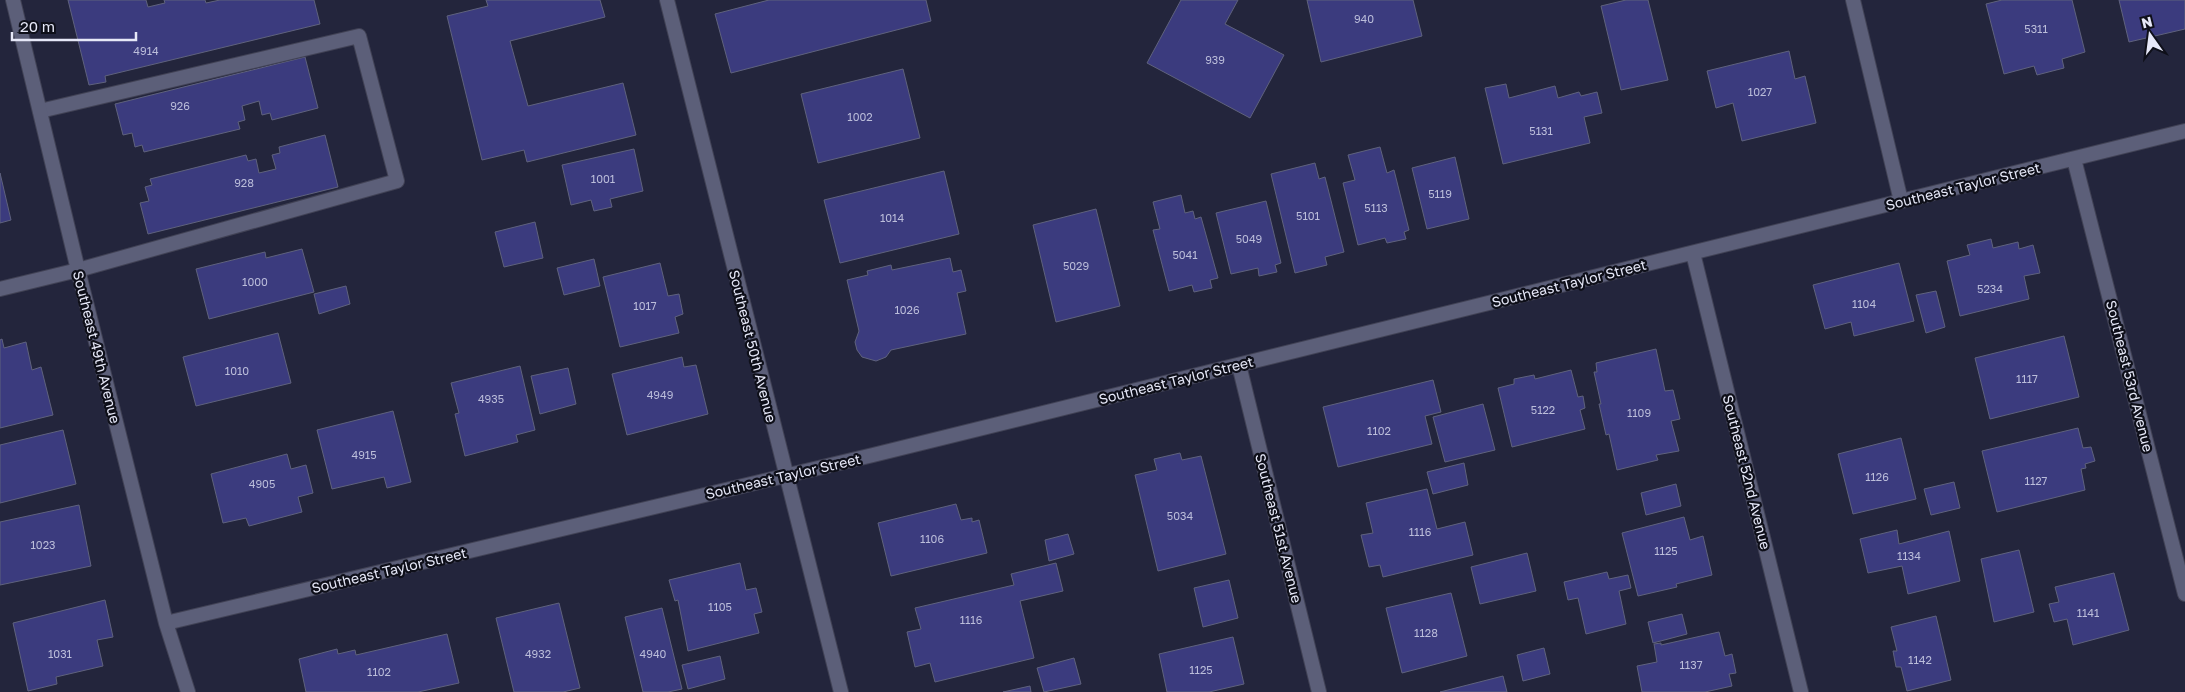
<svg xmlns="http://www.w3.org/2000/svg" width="2185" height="692" font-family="'Golos Text',sans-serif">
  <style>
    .building { fill: #3b3b7e; stroke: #5f627d }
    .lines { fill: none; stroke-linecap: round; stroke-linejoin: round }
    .service-casing { stroke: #414255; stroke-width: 16 }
    .minor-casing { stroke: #414255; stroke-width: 16 }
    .service { stroke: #5c5f79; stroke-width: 14 }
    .minor { stroke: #5c5f79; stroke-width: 14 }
    .labels { text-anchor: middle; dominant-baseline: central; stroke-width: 4.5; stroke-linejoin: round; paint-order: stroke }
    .number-label { font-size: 11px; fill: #bbbdda }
    .street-label { font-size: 14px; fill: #e6e8f8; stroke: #0e0f19 }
  </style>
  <rect width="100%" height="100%" fill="#23253c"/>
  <path class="building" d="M68,0h78l2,7 17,-4 -1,-3h41l1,3 14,-3h94l6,24 -215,52 1,6 -17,3z
    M486,0h114l5,17 -95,24 18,65 95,-23 13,52 -109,27 -3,-12 -42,10 -35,-144 41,-10z
    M769,0h157l5,21 -200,52 -16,-59z
    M1181,0h57l-13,24 59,31 -34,63 -103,-55z
    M1307,0h106l9,36 -101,26z
    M1626,0h22l20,80 -47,10 -20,-84z
    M2002,0h70l13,52 -23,7 2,9 -27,7 -3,-9 -30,8 -18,-70z
    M2119,0h66v29l-56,13z
    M1789,51l6,28 10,-3 11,47 -74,18 -9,-38 -17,5 -9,-37z
    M305,57l13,51 -46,12 -2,-7 -8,2 -3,-14 -17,5 3,14 -7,2 2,7 -96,23 -2,-7 -7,2 -3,-14 -9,2 -8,-31z
    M903,69l17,69 -102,25 -17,-69z
    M1506,84l3,14 46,-12 3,12 21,-6 2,4 16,-4 5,21 -18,4 6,26 -87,21 -18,-76z
    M325,135l13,52 -190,47 -8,-31 9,-2 -4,-14 7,-2 -2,-6 96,-24 2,6 8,-2 3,14 17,-4 -4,-14 8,-2 -1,-6z
    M1380,147l7,26 7,-3 15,60 -5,2 2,7 -19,4 -2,-5 -27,7 -15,-62 12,-3 -7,-25z
    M634,149l9,42 -33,8 2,8 -18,4 -3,-11 -20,5 -9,-40z
    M1455,157l14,62 -42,10 -15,-61z
    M1315,163l4,16 6,-2 19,75 -19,5 2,8 -32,8 -24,-99z
    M944,171l15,63 -119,29 -16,-63z
    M0,173l11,47 -11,3z
    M1181,195l4,18 8,-2 2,8 6,-2 17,61 -8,2 2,8 -18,4 -2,-7 -23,6 -16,-61 7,-1 -7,-27z
    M1266,201l15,62 -6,2 2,7 -18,4 -1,-8 -27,6 -15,-61z
    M1096,209l24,97 -64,16 -23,-97z
    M535,222l8,36 -39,9 -9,-35z
    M1991,239l2,9 25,-6 1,7 14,-4 7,28 -16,3 5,23 -69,17 -13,-55 23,-6 -3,-10z
    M302,249l12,43 -105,27 -13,-50 69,-17 1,6z
    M950,258l3,14 8,-2 5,21 -9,2 9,41 -75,16 -5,7 -10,4 -14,-4 -5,-7 -2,-8 4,-11 -12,-51 21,-5 -1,-4 24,-6 1,5z
    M594,259l6,27 -36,9 -7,-27z
    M660,263l8,33 11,-2 4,20 -8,3 4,16 -59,14 -17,-70z
    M1899,263l15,58 -60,15 -3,-14 -26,7 -12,-44z
    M346,286l4,18 -31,10 -5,-20z
    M1936,291l9,36 -19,6 -10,-38z
    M278,333l13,50 -95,23 -13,-49z
    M2064,336l15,61 -89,22 -15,-61z
    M2,339l2,9 22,-6 6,28 9,-3 12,48 -53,13v-88z
    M1656,349l9,42 8,-1 7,29 -9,2 8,30 -23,4 2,5 -41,10 -8,-36 -3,1 -7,-31h2l-7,-32h3l-1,-9z
    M682,357l2,10 12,-2 12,49 -81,21 -15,-61z
    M520,366l15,64 -19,5 2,7 -53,14 -10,-42 4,-1 -8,-30z
    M568,368l8,36 -36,10 -9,-38z
    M1571,370l7,27 5,-1 2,12 -5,2 5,19 -73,18 -14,-59 16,-4v-5l20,-4 1,4z
    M1433,380l8,32 -16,4 7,28 -94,23 -15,-60z
    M1483,404l12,46 -50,12 -12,-45z
    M393,411l18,71 -24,6 -3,-11 -52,12 -15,-59z
    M2078,428l5,20 8,-1 4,14 -10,3 1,4 -5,1 4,21 -88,22 -15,-61z
    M63,430l13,54 -76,19v-58z
    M1901,438l15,61 -63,15 -15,-60z
    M1180,453l2,7 19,-4 25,98 -68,17 -23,-96 22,-5 -3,-11z
    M287,454l4,15 15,-4 7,28 -15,4 4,15 -53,14 -3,-8 -23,5 -12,-49z
    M1464,463l4,22 -35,9 -6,-22z
    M1954,482l6,26 -29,7 -7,-26z
    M1676,484l5,22 -35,9 -5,-22z
    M1427,489l10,40 28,-7 8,33 -90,22 -3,-12 -11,2 -8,-32 12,-2 -7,-30z
    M956,504l5,16 11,-2v4l7,-2 8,33 -96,23 -13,-53z
    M79,505l12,61 -91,19v-63z
    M1684,517l6,23 13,-4 9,39 -36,9 1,3 -39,9 -16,-63z
    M1897,530l2,14 50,-13 11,50 -52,13 -6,-28 -34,7 -8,-34z
    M1068,534l6,20 -25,7 -4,-21z
    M2019,550l15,62 -40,10 -13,-63z
    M1527,553l9,38 -56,13 -9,-37z
    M740,563l6,27 10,-2 6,24 -8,2 5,19 -71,18 -10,-51 -3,1 -6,-21z
    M1056,563l7,28 -43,10 14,57 -99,24 -5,-19 -15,4 -8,-35 14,-3 -6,-21 99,-23 -3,-11z
    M1607,572l2,7 19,-4 3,13 -12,3 7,33 -40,10 -8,-36 -10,2 -4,-18z
    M2114,573l15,57 -56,15 -6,-26 -13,3 -5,-18 10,-2 -4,-15z
    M1229,580l9,38 -35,9 -9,-39z
    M1451,593l16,63 -65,17 -16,-65z
    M105,600l8,37 -16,3 6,26 -47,11 1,7 -29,7 -15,-68z
    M559,603l21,85 -17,4h-49l-18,-74z
    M662,608l20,81 -14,3h-25l-18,-75z
    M1682,614l5,20 -34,9 -5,-21z
    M1936,616l15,64 -44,11 -6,-24h-5l-3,-16h4l-6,-24z
    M1719,632l6,24 7,-2 4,19 -7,1 3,12 -27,6h-63l-5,-26 20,-4 -3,-18 7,-1v2z
    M447,634l12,49 -41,9h-112l-7,-33 38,-10 1,5 17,-4 1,5z
    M1233,637l11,47 -35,8h-42l-8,-38z
    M1544,648l6,26 -27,7 -6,-26z
    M720,656l5,23 -37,10 -6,-24z
    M1074,658l7,26 -37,8 -7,-24z
    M1503,676l4,16h-67z
    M1030,686l1,6h-28z"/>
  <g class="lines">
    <g class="service-casing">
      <path id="service" d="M40,111l319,-75 38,145 -319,89"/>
    </g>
    <g class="minor-casing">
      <path id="minor" d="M13,0l65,270 88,353 22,69
        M667,0l174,692
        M1853,0l48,201
        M2074,159l111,435
        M1693,253l108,439
        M0,289l78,-19
        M1239,365l80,327
        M166,623l707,-168 1312,-324"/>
    </g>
    <use href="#service" class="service"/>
    <use href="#minor" class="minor"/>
  </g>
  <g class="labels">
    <g class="number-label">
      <text x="1364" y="18">940</text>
      <text x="2036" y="28">5311</text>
      <text x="146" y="50">4914</text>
      <text x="1215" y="59">939</text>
      <text x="1760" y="91">1027</text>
      <text x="180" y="105">926</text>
      <text x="860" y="116">1002</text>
      <text x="1541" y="130">5131</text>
      <text x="603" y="178">1001</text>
      <text x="244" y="182">928</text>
      <text x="1440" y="193">5119</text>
      <text x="1376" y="207">5113</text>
      <text x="1308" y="215">5101</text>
      <text x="892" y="217">1014</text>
      <text x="1249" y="238">5049</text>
      <text x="1185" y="254">5041</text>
      <text x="1076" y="265">5029</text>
      <text x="255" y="281">1000</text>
      <text x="1990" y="288">5234</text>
      <text x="1864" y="303">1104</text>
      <text x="645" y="305">1017</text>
      <text x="907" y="309">1026</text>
      <text x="237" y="370">1010</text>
      <text x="2027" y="378">1117</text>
      <text x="660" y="394">4949</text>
      <text x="491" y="398">4935</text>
      <text x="1543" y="409">5122</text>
      <text x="1639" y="412">1109</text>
      <text x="1379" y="430">1102</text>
      <text x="364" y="454">4915</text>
      <text x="1877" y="476">1126</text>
      <text x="2036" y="480">1127</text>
      <text x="262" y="483">4905</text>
      <text x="1180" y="515">5034</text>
      <text x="1420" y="531">1116</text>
      <text x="932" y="538">1106</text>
      <text x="43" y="544">1023</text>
      <text x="1666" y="550">1125</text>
      <text x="1909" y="555">1134</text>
      <text x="720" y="606">1105</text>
      <text x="2088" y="612">1141</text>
      <text x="971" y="619">1116</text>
      <text x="1426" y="632">1128</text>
      <text x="60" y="653">1031</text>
      <text x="538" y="653">4932</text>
      <text x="653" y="653">4940</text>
      <text x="1920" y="659">1142</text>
      <text x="1691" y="664">1137</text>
      <text x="1201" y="669">1125</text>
      <text x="379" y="671">1102</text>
    </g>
    <g class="street-label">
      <text transform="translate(1963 186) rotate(-14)">Southeast Taylor Street</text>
      <text transform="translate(1569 283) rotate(-14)">Southeast Taylor Street</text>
      <text transform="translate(753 346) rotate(76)">Southeast 50th Avenue</text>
      <text transform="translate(97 347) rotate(76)">Southeast 49th Avenue</text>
      <text transform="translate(2130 376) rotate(76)">Southeast 53rd Avenue</text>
      <text transform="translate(1176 380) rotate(-14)">Southeast Taylor Street</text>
      <text transform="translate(1747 472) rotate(76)">Southeast 52nd Avenue</text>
      <text transform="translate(783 476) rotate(-13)">Southeast Taylor Street</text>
      <text transform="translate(1279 528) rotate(76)">Southeast 51st Avenue</text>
      <text transform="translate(389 570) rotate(-13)">Southeast Taylor Street</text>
    </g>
  </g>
  <g transform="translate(2150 35) rotate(346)" stroke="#0e0f19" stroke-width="4" paint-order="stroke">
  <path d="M0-4L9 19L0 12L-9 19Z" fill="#e6e8f8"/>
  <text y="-8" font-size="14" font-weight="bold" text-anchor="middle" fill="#e6e8f8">N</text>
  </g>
  <path d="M12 32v8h124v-8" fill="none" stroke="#e6e8f8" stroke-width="2.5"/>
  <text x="20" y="32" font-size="15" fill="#e6e8f8" stroke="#0e0f19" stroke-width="4" paint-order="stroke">20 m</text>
</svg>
